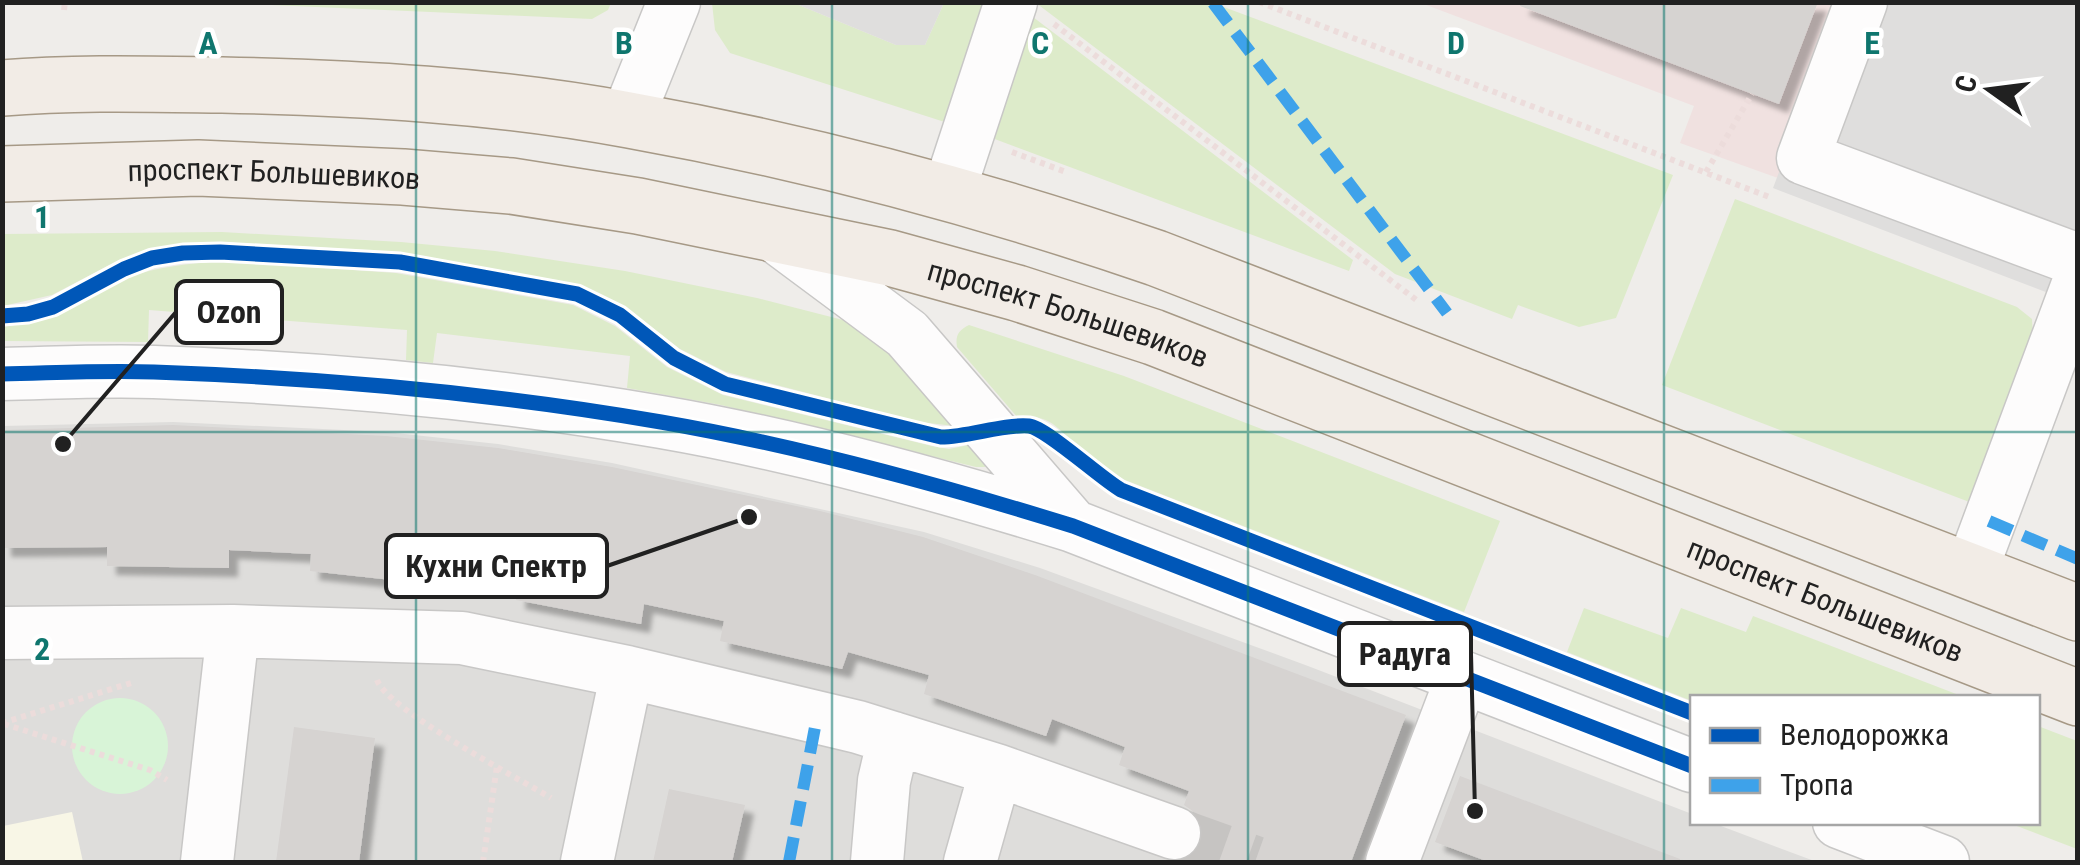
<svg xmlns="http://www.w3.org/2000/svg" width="2080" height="865" font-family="'Roboto Condensed',sans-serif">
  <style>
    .residential { fill: #dedddb }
    .commercial { fill: #f0e1e0 }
    .education { fill: #f8f6e6 }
    .grass { fill: #ddebca }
    .park { fill: #d8f4d7 }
    .parking { fill: #dfdedd }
    .building { fill: #d6d3d1; filter: url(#shadow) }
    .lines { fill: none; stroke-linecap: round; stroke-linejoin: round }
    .minor-tunnel { stroke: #c6c4c2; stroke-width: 52; stroke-dasharray: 52 26; stroke-linecap: butt }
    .minor-casing { stroke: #c8c7c6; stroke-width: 55 }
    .major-casing { stroke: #a69986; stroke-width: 58 }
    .path { stroke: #ecdcdb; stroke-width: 6; stroke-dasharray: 5 5; stroke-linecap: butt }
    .minor { stroke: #fdfcfc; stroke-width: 52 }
    .major { stroke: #f2ece6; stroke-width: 55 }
    .quiet { stroke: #3ea2ea; stroke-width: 12; stroke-dasharray: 25 12; stroke-linecap: butt }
    .cycleway-casing { stroke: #fff; stroke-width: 21 }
    .cycleway { stroke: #0057b8; stroke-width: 15 }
    .grid { fill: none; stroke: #0f766e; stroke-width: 2.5; stroke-opacity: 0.55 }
    .labels { text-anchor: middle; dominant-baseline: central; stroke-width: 9; stroke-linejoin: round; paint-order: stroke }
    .street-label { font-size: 30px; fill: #212121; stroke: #fff }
    .grid-label { font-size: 32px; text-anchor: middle; font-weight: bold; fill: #0f766e; stroke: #fff; stroke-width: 9; stroke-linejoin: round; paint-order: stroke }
    .leader { fill: none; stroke: #212121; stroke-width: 4 }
    .callout-dot { fill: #212121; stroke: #fff; stroke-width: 4 }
    .callout { fill: #fff; stroke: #212121; stroke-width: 4 }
    .callout-label { font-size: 32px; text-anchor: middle; font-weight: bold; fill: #212121 }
  </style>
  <defs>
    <filter id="shadow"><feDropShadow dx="9" dy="9" stdDeviation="2.5" flood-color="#0004"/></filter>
  </defs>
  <rect width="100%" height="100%" fill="#efedea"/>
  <path class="residential" d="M173,422l213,10 112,12 114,19 312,69 116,36 268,98 384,148v8l21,1 104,39h-1814v-436z"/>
  <path class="commercial" d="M1421,3h656v282l-397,-142 14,-37z"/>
  <path class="education" d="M72,812l11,50h-80v-36z"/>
  <path class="grass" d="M223,3l388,-1v1l-3,7 -16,9z
    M712,3h82l102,42h29l19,-42h48l-35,123 -227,-73 -15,-23z
    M1036,3h177l460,172 -57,143 -37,9 -61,-22 -6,14 -117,-45z
    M1029,14l324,246 -4,11 -365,-136z
    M1735,199l282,108 15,12 1,18 -61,166 -310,-118z
    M222,232l179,10 94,9 130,20 132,27 86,22 48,29 73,78 -45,-5 -193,-50 -46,-23 -56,-43 -43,-21 -181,-33 -179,-10 -70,7 -32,11 -67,35 -49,11 -1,-72z
    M220,261l176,12 177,32 42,21 52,41 56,28 209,51 17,3 29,-6 11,18 -4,6h-9l-255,-62 -94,-17 3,-32 -193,-23 -4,30 -27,-3 1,-30 -258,-20 -1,32 -145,-1 -1,-14c51,-6 80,-30 125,-49 30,-12 62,-14 93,-17z
    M969,325l155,51 376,145 -36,91 -339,-132c-15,-8 -28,-16 -40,-27 -23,-19 -34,-42 -67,-35l-61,-71c-2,-12 2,-17 12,-22z
    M1584,608l84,30 13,-30 65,24 7,-16 211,81 -272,1v3l-125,-49z
    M2038,726l39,15v108l-68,-26 29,-1z"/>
  <path class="park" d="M72 746a48 48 0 1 1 96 0a48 48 0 1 1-96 0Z"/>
  <path class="parking" d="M794,3h150l-19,42h-29z
    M1843,3h234v301l-304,-116z"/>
  <path class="building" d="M1521,2h297l-39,102 -259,-98z
    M173,425l213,11 112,12 114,19 208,44 103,26 112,38 371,140 -55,147h-172l14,-6 9,-14 1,-15 -6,-13 -13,-9 5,-14 -70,-26 6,-18 -73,-28 -6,17 -122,-42 5,-19 -81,-23 -6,17 -122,-28 4,-20 -80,-17 -3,20 -125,-24 2,-21 -79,-13 -2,19 -127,-14 1,-17 -82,-4v18l-122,-2v-19l-105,1v-118z
    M294,727l81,11 -16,124h-83z
    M1460,776l220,83v3h-191l-54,-20z
    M669,789l76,16 -13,57h-79z"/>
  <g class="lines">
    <path class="minor-tunnel" d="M1174,833l81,29"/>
    <g class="minor-casing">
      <path id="minor" d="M1861,2l-58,156 275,102
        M627,119l47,-117
        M948,194l63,-192
        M775,236l132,98 166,192
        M2,374c51,-1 102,-4 152,-2 169,6 340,21 507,50 139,24 277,62 412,104l619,240
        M1971,571l107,-287
        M2,633l231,-2 229,7 165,34 231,55 138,43 178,63
        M1839,822l104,40
        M207,862l26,-231
        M587,862l40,-190
        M877,862l7,-81 10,-43
        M970,862l26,-92
        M1392,862l70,-184"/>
    </g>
    <g class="major-casing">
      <g id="major">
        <path d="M2,88c73,-6 147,-4 220,-3 136,3 273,10 407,35 179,32 355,79 527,138l922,355"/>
        <path id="s1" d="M2,174l196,-6 205,9 108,9 127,20 252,52 127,35 136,44 925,361"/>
      </g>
    </g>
    <path class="path" d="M1259,2l513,196
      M64,10l1,-8
      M1054,24l365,278
      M1012,152l54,20
      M1706,172l46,-78
      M377,680c11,30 141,98 174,118
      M2,723l129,-40
      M4,724l146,46 17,10
      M483,862l14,-96"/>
    <use href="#minor" class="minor"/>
    <use href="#major" class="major"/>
    <path class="quiet" d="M1213,3l234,310
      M1989,521l89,38
      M789,862l28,-145"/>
    <g class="cycleway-casing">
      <path id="cycleway" d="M2,316l26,-2 25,-7 71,-38 28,-11 31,-5 37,-1 180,10 177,32 43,21 54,43 51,26 216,53c29,0 60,-13 88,-11 17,2 70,51 92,64l571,223
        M2,374c51,-1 102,-4 152,-2 169,6 340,21 507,50 139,24 277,62 412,104l619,240"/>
    </g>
    <use href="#cycleway" class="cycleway"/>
  </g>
  <path class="grid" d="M416,2v860M832,2v860M1248,2v860M1664,2v860M2,432h2076"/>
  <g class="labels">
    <g class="street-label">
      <text stroke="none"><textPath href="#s1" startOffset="272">проспект Большевиков</textPath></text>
      <text stroke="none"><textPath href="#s1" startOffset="1082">проспект Большевиков</textPath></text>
      <text stroke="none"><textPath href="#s1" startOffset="1892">проспект Большевиков</textPath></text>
    </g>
  </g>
  <g class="grid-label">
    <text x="208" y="54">A</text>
    <text x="624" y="54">B</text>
    <text x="1040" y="54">C</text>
    <text x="1456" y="54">D</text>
    <text x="1872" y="54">E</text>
    <text x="42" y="228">1</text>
    <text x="42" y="660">2</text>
  </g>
  <path class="leader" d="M63 444L176 312M749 517L607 566M1475 811L1471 654"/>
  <g class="callout-dot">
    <circle cx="63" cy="444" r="10"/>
    <circle cx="749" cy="517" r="10"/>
    <circle cx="1475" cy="811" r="10"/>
  </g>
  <g class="callout">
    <rect x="176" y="281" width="106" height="62" rx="10"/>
    <rect x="386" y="535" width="221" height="62" rx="10"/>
    <rect x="1339" y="623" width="132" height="62" rx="10"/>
  </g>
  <g class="callout-label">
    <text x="229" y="323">Ozon</text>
    <text x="496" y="577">Кухни Спектр</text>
    <text x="1405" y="665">Радуга</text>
  </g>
  <rect width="2080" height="865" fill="none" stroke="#212121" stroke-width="10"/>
  <rect x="1690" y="695" width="350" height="130" fill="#ffffff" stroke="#a6a6a6" stroke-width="2.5"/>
  <rect x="1710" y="728" width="50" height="15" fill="#0057b8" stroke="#a6a6a6" stroke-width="2.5"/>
  <text x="1780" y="745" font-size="30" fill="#212121">Велодорожка</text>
  <rect x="1710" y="778" width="50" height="15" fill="#3ea2ea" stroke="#a6a6a6" stroke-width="2.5"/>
  <text x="1780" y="795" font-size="30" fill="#212121">Тропа</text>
  <g transform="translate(1990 90) rotate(284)" stroke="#ffffff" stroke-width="8" paint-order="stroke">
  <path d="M0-8L18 38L0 25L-18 38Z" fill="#212121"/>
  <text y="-15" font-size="28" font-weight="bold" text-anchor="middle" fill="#212121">С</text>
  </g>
</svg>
